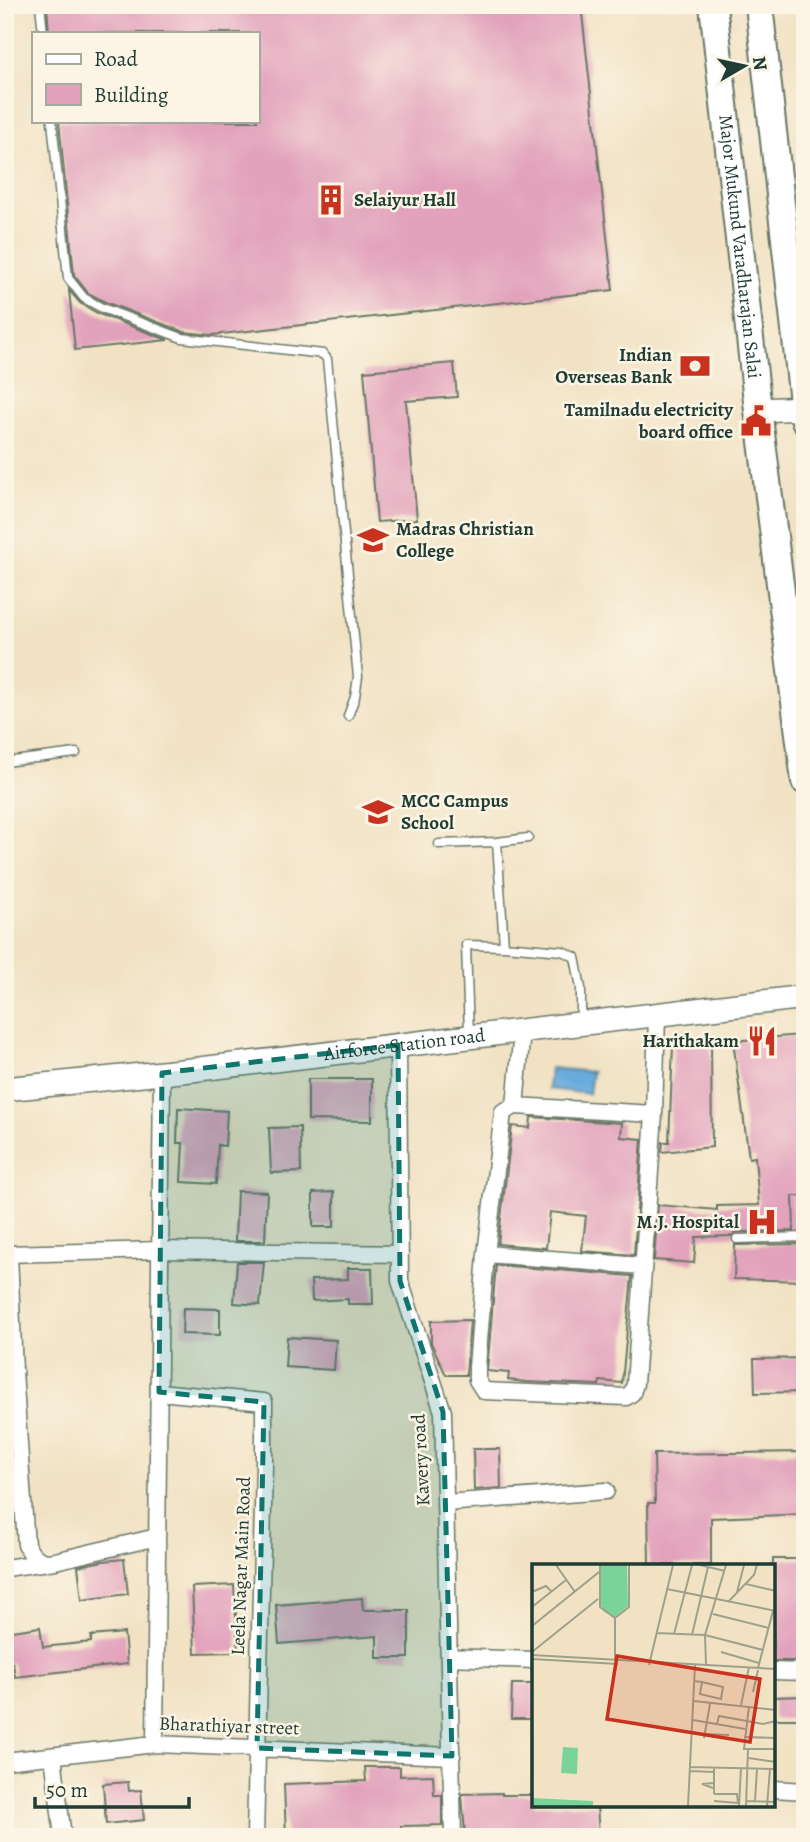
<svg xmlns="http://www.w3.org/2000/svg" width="810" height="1842" font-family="Alegreya,serif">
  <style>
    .water { fill: #68abdd; stroke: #447488; stroke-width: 2 }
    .building { fill: #e2a2bc }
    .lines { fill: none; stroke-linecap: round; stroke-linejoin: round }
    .lane-casing { stroke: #687766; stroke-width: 11 }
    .street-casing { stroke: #687766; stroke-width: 19 }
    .secondary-casing { stroke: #687766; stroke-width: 26 }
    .primary-casing { stroke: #687766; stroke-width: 30 }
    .lane { stroke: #fff; stroke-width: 8 }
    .street { stroke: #fff; stroke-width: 16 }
    .secondary { stroke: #fff; stroke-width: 23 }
    .primary { stroke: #fff; stroke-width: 26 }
    .marked { fill: #0f766e; fill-opacity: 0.2; stroke: #0f766e; stroke-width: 5; stroke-dasharray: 14 9; stroke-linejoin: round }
    .labels { text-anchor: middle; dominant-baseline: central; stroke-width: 5; stroke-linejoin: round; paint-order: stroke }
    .poi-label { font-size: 19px; font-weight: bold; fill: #1f3d34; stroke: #fcf5e5; text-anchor: end }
    .street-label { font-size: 19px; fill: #1f3d34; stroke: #fcf5e5 }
    .inset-road { fill: none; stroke: #9da08a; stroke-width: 2 }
    .view { fill: #c8321e; fill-opacity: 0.15; stroke: #c8321e; stroke-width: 3.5 }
    .inset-edge { fill: none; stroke: #1f3d34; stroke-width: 3.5 }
  </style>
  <rect width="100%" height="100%" fill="#fcf5e5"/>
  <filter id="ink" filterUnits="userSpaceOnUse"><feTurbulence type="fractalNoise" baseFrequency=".0143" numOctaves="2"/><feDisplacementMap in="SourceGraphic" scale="14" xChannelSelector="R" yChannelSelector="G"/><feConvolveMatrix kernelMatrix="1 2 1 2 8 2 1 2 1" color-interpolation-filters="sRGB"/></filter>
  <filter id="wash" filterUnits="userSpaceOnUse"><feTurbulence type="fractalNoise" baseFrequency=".00686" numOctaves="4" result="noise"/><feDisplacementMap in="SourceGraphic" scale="28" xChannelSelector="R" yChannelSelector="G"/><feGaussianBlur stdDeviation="1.57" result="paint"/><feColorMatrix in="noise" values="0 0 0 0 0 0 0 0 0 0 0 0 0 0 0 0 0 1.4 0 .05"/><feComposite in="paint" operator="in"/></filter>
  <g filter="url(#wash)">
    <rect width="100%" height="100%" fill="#f1e2c4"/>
    <path class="water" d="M550,1068l42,4 -3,22 -41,-5z"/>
    <g id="blocks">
      <path class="building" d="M47,5h534l32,285 -401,45 -28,-3 -79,-30 -17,-9 -14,-18 -15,-154h198v-88h-208z
        M69,290l11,13 19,11 69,26 -93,10z
        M454,363l3,34 -51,4 11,118 -40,3 -13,-151z
        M800,1035l5,45v116h-12l1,35 -57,1 -6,4 -35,1 -2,26 -40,-3 4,-55 59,5v-4l42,-1 -4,-48 -6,1 -16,-117z
        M711,1043l1,104 -50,5 1,-10h6l4,-96z
        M308,1079h64v42l-64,-1z
        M178,1108l49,3 -2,35 -7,-1 -2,39 -35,-2 2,-39h-6z
        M531,1117l91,6 -1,14 21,2 -8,116 -52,-4 4,-35 -36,-4 -4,36 -48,-4 14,-118 18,2z
        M300,1127l1,45 -30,1 -2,-45z
        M237,1191l30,1 -2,49h-30z
        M334,1192v35h-21v-34z
        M805,1244v37l-71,-2 1,-34z
        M237,1262h27l-4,43 -26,-2z
        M496,1265l136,11 -10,107 -22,-2 -1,4 -73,-3 -18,-2 1,-7 -22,-2z
        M348,1268h24l1,36h-25v-5l-36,2 -1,-21 37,-1z
        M183,1308l37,1v26l-38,-1z
        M470,1320l-4,55h-20l-15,-32v-22z
        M287,1337l49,3 -2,30 -49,-3z
        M805,1358v34l-50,1 -1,-34z
        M473,1449h27l1,39 -27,2z
        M805,1452v62l-94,4v47h-62l-1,-62h7l-1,-49z
        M124,1559l4,35 -46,6 -4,-34 25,-5z
        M773,1559h32v102h-32z
        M234,1585l4,67 -43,1 -3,-66z
        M362,1598l1,12h46v48h-32v-22l-98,8 -3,-39z
        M40,1627l3,20 48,-5v-6l33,-3 3,31 -112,13 -2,-14 -8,1v-32z
        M512,1684h22v35h-23z
        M805,1696v23h-32v-22z
        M365,1767h35v9l33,-1 1,20h8v30l-41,1 1,8 -43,1v2h-73l-2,-53 82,-3z
        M128,1782l1,9 12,-1 3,30 -38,4 -3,-40z
        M502,1793v2h32v10h63l2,32h-92v-3l-42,1 -3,-41z"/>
    </g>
  </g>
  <g filter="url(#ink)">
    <use href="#blocks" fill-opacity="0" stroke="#687766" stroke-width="2"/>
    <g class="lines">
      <g class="lane-casing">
        <path id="lane" d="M40,5l3,28
          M52,121l16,157 16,20 18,10 80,30 141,16 4,5 31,318 -3,20 -7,19
          M5,762l71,-9
          M439,844l58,-2
          M504,946l58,5 13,6 6,31v33
          M469,1034l-3,-89 38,1 -7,-104 31,-4
          M737,1239l68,-2"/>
      </g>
      <g class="street-casing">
        <path id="street" d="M398,1045l2,236 43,131 10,425
          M515,1106l7,-75
          M654,1114l-139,-8 -12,6 -17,142 -9,113v13l7,11 142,6 6,-4 3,-9 19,-270 3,-99
          M5,1254l156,-4 239,4
          M9,1254l5,117 12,174 7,11 13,7
          M486,1254l156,12
          M159,1392l105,10v64l-9,371
          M445,1503l161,-12
          M5,1568l50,-7 102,-24
          M449,1657l85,3
          M773,1671l32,1
          M155,1744l7,-671
          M53,1756l10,81
          M5,1761l150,-17 297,12
          M773,1789l32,2"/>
      </g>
      <g class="secondary-casing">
        <g id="secondary">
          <path d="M758,410l47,-2"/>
          <path id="s1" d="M5,1089l186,-19 614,-73"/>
        </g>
      </g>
      <g class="primary-casing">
        <g id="primary">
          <path id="s2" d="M713,5l45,405 47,371"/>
          <path d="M759,5l46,415"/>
        </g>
      </g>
      <use href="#lane" class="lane"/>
      <use href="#street" class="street"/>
      <use href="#secondary" class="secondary"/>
      <use href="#primary" class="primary"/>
    </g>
  </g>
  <path class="marked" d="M398,1045l2,236 43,131 9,344 -195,-8 7,-346 -105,-10 3,-319z"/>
  <defs>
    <g id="building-bare" transform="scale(2.415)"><path d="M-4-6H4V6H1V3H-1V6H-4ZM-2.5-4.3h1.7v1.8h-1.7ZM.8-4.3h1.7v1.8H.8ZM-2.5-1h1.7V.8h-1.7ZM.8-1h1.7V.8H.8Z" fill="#c8321e" stroke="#fcf5e5" stroke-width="2.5" paint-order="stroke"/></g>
    <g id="bank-bare" transform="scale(2.415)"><path d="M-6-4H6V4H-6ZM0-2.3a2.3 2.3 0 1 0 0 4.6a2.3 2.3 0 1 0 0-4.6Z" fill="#c8321e" stroke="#fcf5e5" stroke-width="2.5" paint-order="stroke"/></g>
    <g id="civic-bare" transform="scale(2.415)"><path d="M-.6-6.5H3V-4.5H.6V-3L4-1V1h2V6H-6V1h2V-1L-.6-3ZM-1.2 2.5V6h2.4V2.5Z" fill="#c8321e" stroke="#fcf5e5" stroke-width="2.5" paint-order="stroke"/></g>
    <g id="university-bare" transform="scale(2.415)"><path d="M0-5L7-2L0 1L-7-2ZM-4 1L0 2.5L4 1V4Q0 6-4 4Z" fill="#c8321e" stroke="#fcf5e5" stroke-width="2.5" paint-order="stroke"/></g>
    <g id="school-bare" transform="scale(2.415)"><path d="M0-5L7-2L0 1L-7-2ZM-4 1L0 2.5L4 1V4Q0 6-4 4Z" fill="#c8321e" stroke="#fcf5e5" stroke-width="2.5" paint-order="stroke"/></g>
    <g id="restaurant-bare" transform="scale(2.415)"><path d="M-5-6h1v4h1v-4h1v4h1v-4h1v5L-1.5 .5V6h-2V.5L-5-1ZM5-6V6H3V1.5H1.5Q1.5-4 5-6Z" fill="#c8321e" stroke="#fcf5e5" stroke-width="2.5" paint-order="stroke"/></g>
    <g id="hospital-bare" transform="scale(2.415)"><path d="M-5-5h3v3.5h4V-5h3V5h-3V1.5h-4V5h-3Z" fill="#c8321e" stroke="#fcf5e5" stroke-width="2.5" paint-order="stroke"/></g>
  </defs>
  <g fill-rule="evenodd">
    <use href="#building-bare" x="331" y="200"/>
    <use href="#bank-bare" x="695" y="366"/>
    <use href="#civic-bare" x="756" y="421"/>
    <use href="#university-bare" x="373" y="540"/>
    <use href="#school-bare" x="378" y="812"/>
    <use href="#restaurant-bare" x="762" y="1041"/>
    <use href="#hospital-bare" x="762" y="1222"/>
  </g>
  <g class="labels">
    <g class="poi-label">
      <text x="354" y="200" text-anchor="start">Selaiyur Hall</text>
      <text x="672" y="355">Indian<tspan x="672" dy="22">Overseas Bank</tspan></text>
      <text x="733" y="410">Tamilnadu electricity<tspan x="733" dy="22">board office</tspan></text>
      <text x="396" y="529" text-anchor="start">Madras Christian<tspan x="396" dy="22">College</tspan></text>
      <text x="401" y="801" text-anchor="start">MCC Campus<tspan x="401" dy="22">School</tspan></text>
      <text x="739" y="1041">Harithakam</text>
      <text x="739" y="1222">M.J. Hospital</text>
    </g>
    <g class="street-label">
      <text stroke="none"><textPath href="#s2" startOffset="243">Major Mukund Varadharajan Salai</textPath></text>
      <text stroke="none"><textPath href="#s1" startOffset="402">Airforce Station road</textPath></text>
      <text transform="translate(421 1460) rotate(-93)">Kavery road</text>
      <text transform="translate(241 1566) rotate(-88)">Leela Nagar Main Road</text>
      <text transform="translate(229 1726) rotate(2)">Bharathiyar street</text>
    </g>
  </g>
  <g transform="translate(532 1564)">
    <rect width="243" height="243" fill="#f1e2c4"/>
    <path d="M69,1h26l1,41 -13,11 -11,-5 -3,-7zM31,183l15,1 -1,26 -16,-1zM0,234l61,3v5h-61z" fill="#7ad399"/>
    <path class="inset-road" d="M24,1l19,27M68,1v42l15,11 14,-11v-42M168,1l25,6M214,20l30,7M135,25l109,22M0,28l14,-6 6,6M205,28l7,-27M196,38l26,-27 3,-10M0,43l34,-27M181,50l56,14M83,54v42M0,62l67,-54M124,69l49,2 58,15M142,70l18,-69M160,71l16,-68M0,88l66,-53M189,88l38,11M0,91l244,14M0,95l86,5M174,100l-1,-29 21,-70M117,101l24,-100M226,104l15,-57M162,117l8,1 21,5 -2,12 -21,-5 2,-12M221,128l5,-22M162,137l82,9M209,141l8,-38M217,142l-5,43h32M161,156l52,9M185,160l2,-8 44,8 13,-3M173,170l24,1M212,173l32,1M172,174l6,-34M216,194l28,4M158,203l86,2M158,207l24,1M181,224l-11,-4 12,-1M182,230v-26M182,237l24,2 -1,-9h-23M214,237l30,1M223,237l2,-32M156,242l7,-141M207,242l2,-38M214,242l2,-57M235,242l3,-37"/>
    <path class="view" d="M85,92l143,23 -10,63 -143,-23z"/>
    <rect width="243" height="243" class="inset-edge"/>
  </g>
  <rect width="810" height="1842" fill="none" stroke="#fcf5e5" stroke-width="28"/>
  <rect x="32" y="32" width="228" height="91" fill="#fcf5e5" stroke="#a4ab9e" stroke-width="2"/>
  <rect x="46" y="54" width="35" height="10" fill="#ffffff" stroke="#a4ab9e" stroke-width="2"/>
  <text x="94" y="66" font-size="21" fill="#1f3d34">Road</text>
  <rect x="46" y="84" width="35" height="21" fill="#e2a2bc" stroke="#a4ab9e" stroke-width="2"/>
  <text x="94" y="102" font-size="21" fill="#1f3d34">Building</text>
  <g transform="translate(744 66) rotate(81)" stroke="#fcf5e5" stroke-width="5" paint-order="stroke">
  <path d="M0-5L12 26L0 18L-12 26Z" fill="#1f3d34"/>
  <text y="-10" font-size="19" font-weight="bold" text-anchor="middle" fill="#1f3d34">N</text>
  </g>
  <path d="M35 1797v10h154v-10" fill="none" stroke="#1f3d34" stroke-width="3.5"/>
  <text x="46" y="1797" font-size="21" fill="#1f3d34" stroke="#fcf5e5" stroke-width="5" paint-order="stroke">50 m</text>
</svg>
